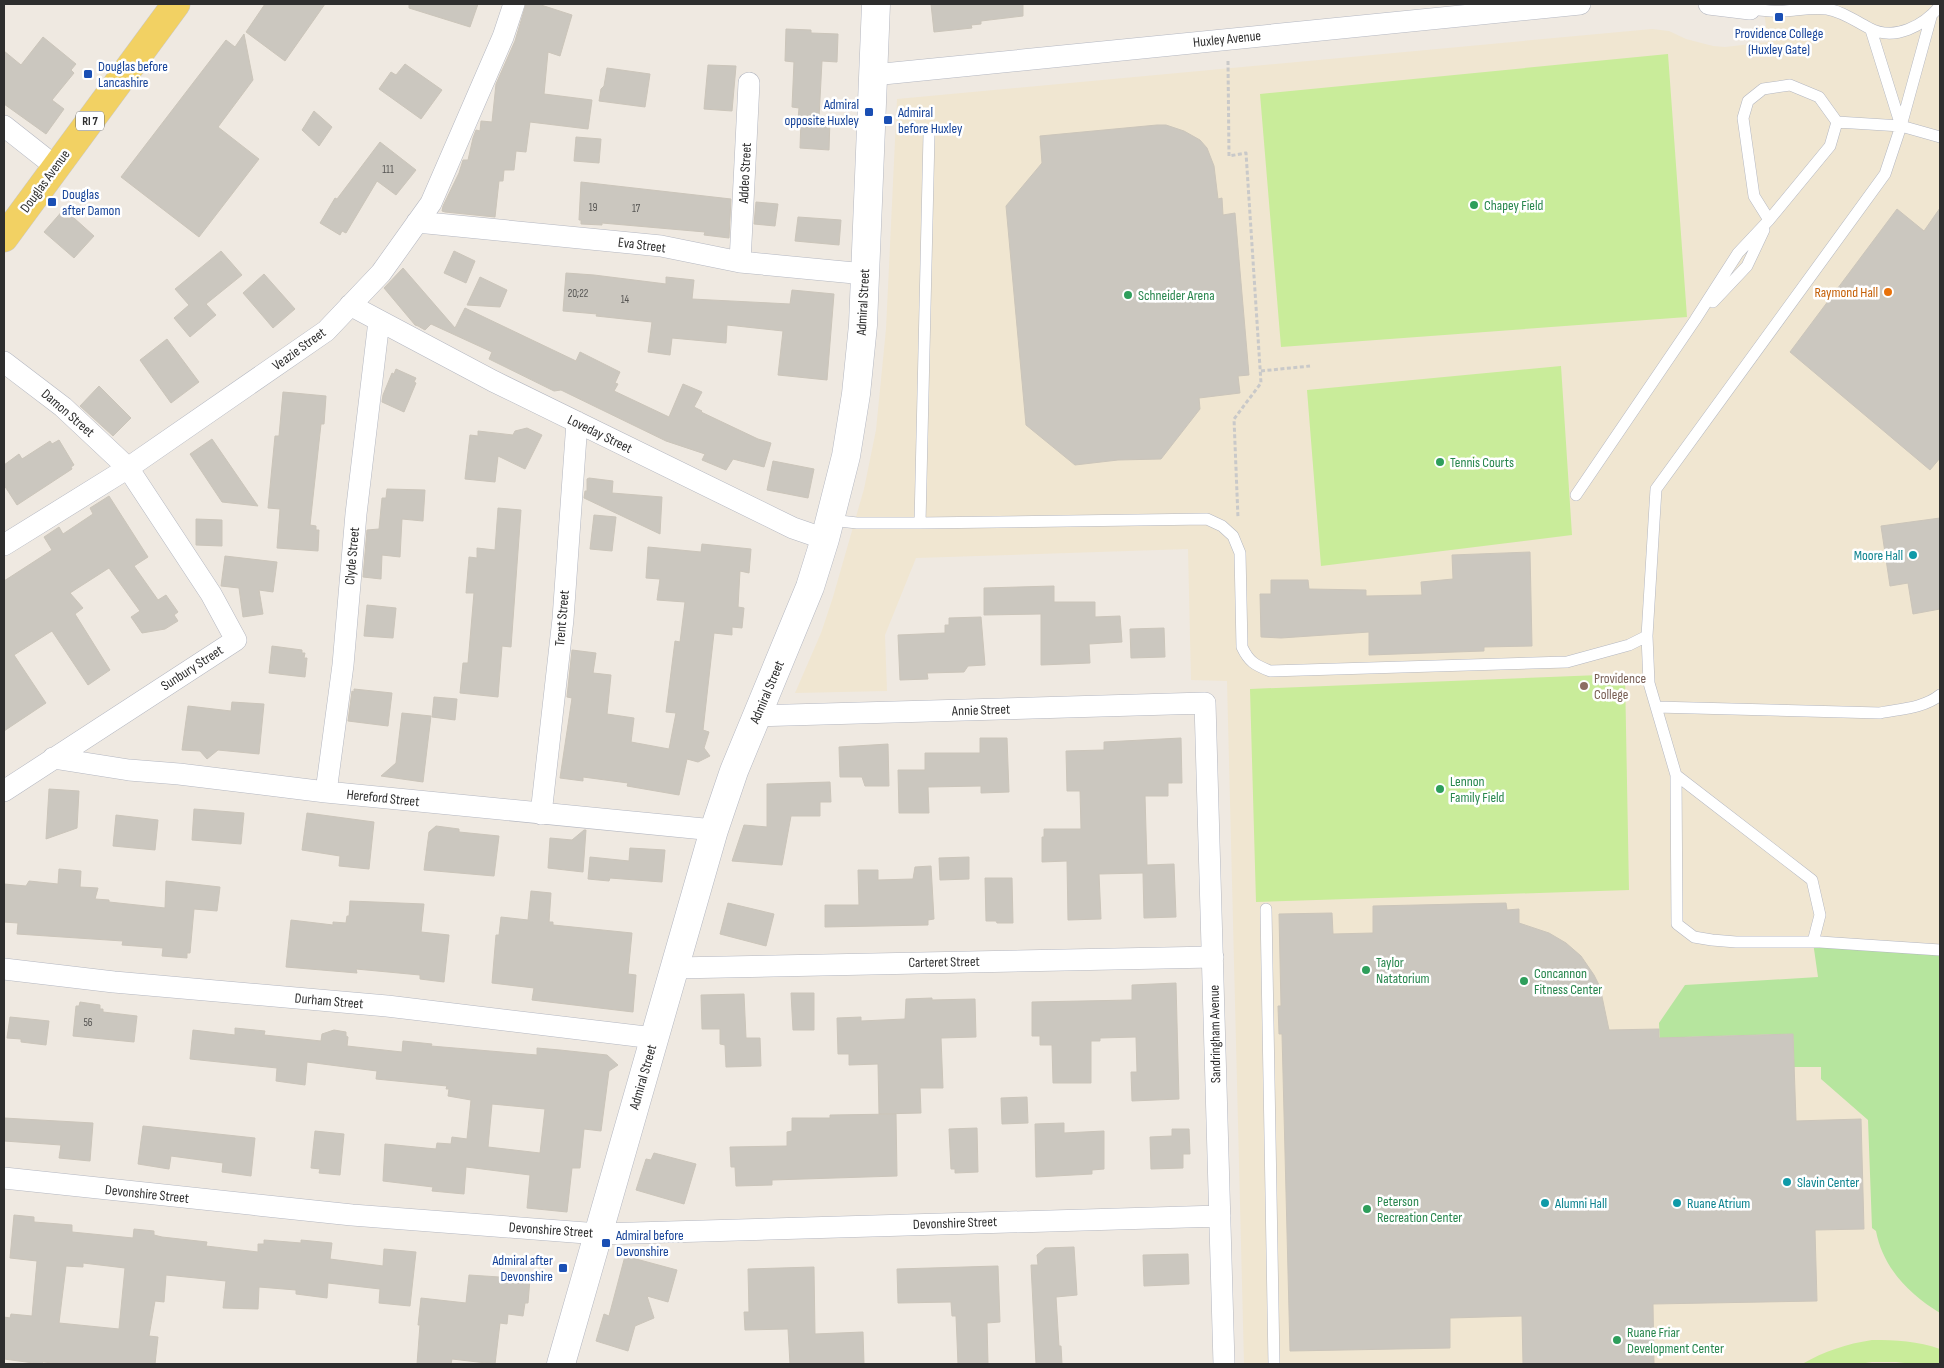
<svg xmlns="http://www.w3.org/2000/svg" width="1944" height="1368" font-family="'Sofia Sans Condensed',sans-serif">
  <style>
    .education { fill: #f0e6d1 }
    .green { fill: #b6e59e }
    .pitch { fill: #c9ec9a }
    .building { fill: #cbc7bf; stroke: #cbc5ba; fill-rule: evenodd }
    .lines { fill: none; stroke-linecap: round; stroke-linejoin: round }
    .lane-casing { stroke: #b4b7c1; stroke-width: 12 }
    .street-casing { stroke: #b4b7c1; stroke-width: 22 }
    .secondary-casing { stroke: #b4b7c1; stroke-width: 29 }
    .primary-casing { stroke: #c9c9c9; stroke-width: 29 }
    .path { stroke: #c9c9c9; stroke-width: 3; stroke-dasharray: 4 2.5; stroke-linecap: butt }
    .lane { stroke: #fff; stroke-width: 11 }
    .street { stroke: #fff; stroke-width: 21 }
    .secondary { stroke: #fff; stroke-width: 28 }
    .primary { stroke: #f2d163; stroke-width: 28 }
    .transit-dot { fill: #1a4fb4; stroke: #fff; stroke-width: 2 }
    .leisure-dot { fill: #2e9e5b; stroke: #fff; stroke-width: 2 }
    .food-dot { fill: #e8710a; stroke: #fff; stroke-width: 2 }
    .culture-dot { fill: #0f9aa8; stroke: #fff; stroke-width: 2 }
    .education-dot { fill: #8d6e63; stroke: #fff; stroke-width: 2 }
    .labels { text-anchor: middle; dominant-baseline: central; stroke-width: 5; stroke-linejoin: round; paint-order: stroke }
    .number-label { font-size: 11px; fill: #555452 }
    .shield { fill: #fff; stroke: #6d6d6d; stroke-width: 1 }
    .shield-label { font-size: 12px; font-weight: bold; fill: #2e2e2e }
    .transit-label { font-size: 14px; fill: #164399; stroke: #fff; text-anchor: start }
    .street-label { font-size: 14px; fill: #2e2e2e; stroke: #fff }
    .leisure-label { font-size: 14px; fill: #27864d; stroke: #fff; text-anchor: start }
    .food-label { font-size: 14px; fill: #c56008; stroke: #fff; text-anchor: end }
    .culture-label { font-size: 14px; fill: #0d838f; stroke: #fff; text-anchor: start }
    .education-label { font-size: 14px; fill: #785e54; stroke: #fff; text-anchor: start }
  </style>
  <rect width="100%" height="100%" fill="#efe9e1"/>
  <path class="education" d="M1763,4h177v1360h-696l-17,-683 -36,-1 -3,-131 -272,9 -31,77 2,56 -92,2 26,-60 12,-36 31,-108 12,-59 10,-101 11,-230 755,-70 17,2 17,8 27,7 12,1 43,-5z"/>
  <path class="green" d="M1813,942l127,3v368c-31,-19 -57,-45 -64,-82l-4,-3 -4,-108 -47,-41v-12h-27l-1,-33 -107,3 -26,11 -1,-25 26,-38 133,-8z"/>
  <path class="pitch" d="M1668,54l19,263 -406,30 -21,-253z
    M1561,366l11,169 -251,31 -14,-176z
    M1625,674l4,216 -373,12 -6,-213z
    M1872,1340c24,0 46,1 68,9v15h-27l-17,-2h-24l-13,2h-57c23,-13 44,-20 70,-24z"/>
  <path class="building" d="M265,4h60l-40,57 -39,-29z
    M409,4h69l-8,23 -61,-19z
    M526,4h12l34,11 -12,41 -12,-4 -4,42 48,6 -4,29 -58,-7 -4,30 -10,-1 -2,19h-10l-1,11h-4l-4,36 -50,-5 -3,-1 1,-5 16,-33 4,-13h5l5,-22 3,-8 4,1 1,-10 11,1 4,-38 19,-43z
    M931,4h92v12l-42,5v3l-10,1 1,3 -38,4z
    M786,29l25,1v3l27,1 -1,28 -15,-1 -3,57 11,1 -1,31 -29,-2 1,-29h-3l1,-11 -7,-1 2,-45 -9,-1z
    M244,34l9,46 -35,47 41,32 -60,78 -78,-60 105,-137 9,7z
    M43,37l33,27 -5,6 3,3 -22,27 12,9 -18,25 -42,-30v-53l17,14z
    M405,64l37,26 -21,29 -42,-30 12,-17 5,3z
    M708,65l28,1 -4,45 -28,-2z
    M607,68l43,6 -5,33 -46,-6 2,-12 3,-3z
    M314,111l18,16 -13,19 -17,-16z
    M1157,125h9l18,6 16,9 7,8 7,18 4,33 4,-1 1,17 12,-2 14,162 -11,1 2,17 -41,5 1,11 -39,50 -43,1 -43,5 -49,-40 -20,-219 36,-43 -2,-27z
    M576,137l25,2 -2,24 -25,-2z
    M380,142l36,28 -20,25 -19,-14 -31,52 -4,-2 -2,4 -20,-12 15,-25 2,1z
    M581,182l150,17 -2,39 -25,-3 1,-3 -103,-9v2l-21,-1v-4h-2z
    M756,202l22,2 -3,22 -21,-2z
    M1940,208v250l-10,12 -140,-118 107,-143 27,22z
    M64,209l30,27 -20,22 -30,-26z
    M798,217l43,3 -2,25 -44,-4z
    M221,251l21,24 -36,29 10,11 -26,22 -16,-19 15,-13 -14,-16z
    M454,251l21,10 -9,22 -22,-10z
    M403,268l52,60 10,-20 111,53 4,-9 40,20 -5,11 3,1 -4,7 55,26 14,-33 19,8 -8,15 8,4 -1,1 57,27 13,4 -7,24 -31,-8 -7,11 -24,-10 3,-6 -39,-13 -105,-51 -7,1 -65,-32 3,-7 -61,-28 -6,6 -7,-4 -3,-1 -31,-37z
    M566,273l28,2 72,9v-7l28,3 -2,19 98,5 2,-14 42,4 -7,86 -49,-5 5,-44 -56,-6 -1,18 -54,-5 -2,17 -22,-3 4,-30 -56,-6 1,-2 -34,-3z
    M264,274l31,35 -22,19 -30,-35z
    M480,277l27,13 -7,17 -33,-2z
    M167,339l32,43 -28,21 -31,-43z
    M396,369l20,9 -2,4 2,1 -12,29 -22,-10 1,-7 9,-22 2,1z
    M99,386l32,32 -18,18 -33,-30z
    M283,392l43,4 -2,28h-3l-11,101 6,1v4h3l-1,21 -41,-3 3,-39 -12,-1 7,-72h4z
    M527,428l15,7 -17,34 -27,-13 -3,26 -30,-3 5,-44 8,1v-5l35,4 2,-4z
    M212,439l46,67 -36,-4 -32,-48z
    M59,440l15,25 -3,2 1,2 -55,36 -13,-20v-20l15,-11 3,5 28,-18 2,3z
    M773,461l41,8 -6,29 -41,-8z
    M589,478l24,3 -1,12 50,4 -2,37 -76,-36 1,-7h2v-12z
    M387,489l38,1 -2,31 -21,-2 -2,38 -18,-2 -1,24 -18,-2 4,-47 12,-1 3,-31h4z
    M109,496l39,61 -14,9 24,34 8,-5 12,17 -4,3 4,6 -13,8 -23,4 -11,-16 9,-6 -31,-43 -39,25 13,15 -8,6 35,56 -22,15 -36,-54 -38,24 32,48 -42,28v-150l48,-31 -8,-13 15,-10 4,7 30,-20 -3,-6z
    M498,508l23,2 -10,137 -9,-1 -4,51 -38,-4 3,-30h5l6,-70h-8l3,-36 8,1v-10l18,2z
    M594,515l22,2 -4,34 -22,-2z
    M1940,518v91l-27,5 -5,-31 -18,3 -9,-60z
    M196,519l26,1v26l-26,-1z
    M702,544l49,5 -2,24 -9,-2 -2,36 6,1 -2,20 -10,-1v8l-18,-2 -11,97 6,2 -5,16 6,8 -12,6 -11,-3 -8,36 -52,-9 1,-3 -45,-6v4l-23,-3 12,-80 -5,-1 5,-47 24,3 -3,20 18,2 -4,39 27,4 -3,24 38,7 7,-36 -10,-1 9,-71 5,1 5,-40 -28,-2 3,-21 -14,-1 2,-31 53,5z
    M1530,552l2,94 -48,1v4l-115,4v-23l-88,6 -20,-1 -1,-43h11v-14h37l1,9 57,1v6l56,-1 -1,-13 32,-3 -1,-24z
    M225,556l52,6 -4,30 -14,-2 4,24 -20,3 -4,-29 -18,-2z
    M1054,586v16h41v15l25,-1 2,26 -33,2 1,19 -49,2v-51l-57,1v-27z
    M367,605l29,3 -3,30 -29,-2z
    M981,617l4,48 -17,1 -4,6 -37,1 1,6 -28,1 -2,-45 47,-2v-8h4v-7z
    M1164,628l1,29 -34,1 -1,-29z
    M272,646l30,4v3h3l-1,5h3l-2,19 -36,-4z
    M354,689l38,4 -4,33 -40,-5 4,-30 2,1z
    M434,697l23,2 -2,21 -23,-3z
    M232,702l32,2 -5,50 -41,-4 -11,9 -7,-8 -18,-1 6,-44 43,5z
    M402,713l29,3 -8,66 -42,-6 15,-13z
    M980,738h27l2,54 -28,1v-7l-53,1 1,26h-30l-1,-43h27v-17h55z
    M1181,738l1,45h-14v13h-23l2,69 27,-1 2,53 -32,1 -1,-45 -44,1 2,45 -33,1 -1,-59 -25,1v-25h2v-8h37l-1,-38h-13l-1,-40 38,-1v-8z
    M888,744l1,42h-24l-3,-9h-22l-1,-30z
    M830,782l1,20h-11v14h-29l-9,49 -50,-4 12,-36 23,2v-43z
    M49,789l30,2 -2,37 -31,11z
    M194,809l50,4 -3,31 -49,-4z
    M307,813l67,9 -5,47 -30,-3 1,-10 -38,-6z
    M116,815l42,5 -3,30 -42,-4z
    M436,826l23,3v3l40,4 -5,40 -70,-6 5,-38z
    M584,830h2l-3,42 -35,-4 2,-30 22,2z
    M630,848l35,2 -3,32 -52,-4 -1,3 -21,-2 2,-22 39,4z
    M969,857v22l-29,1 -1,-22z
    M931,866l3,53 -6,1v5l-103,2v-22h34l-1,-35h20v10l35,-1 2,-12z
    M59,869l22,2 -1,16 18,1 -3,11 14,1v2l56,6 1,-27 54,6 -3,24 -23,-2 -4,44h-3v5l-25,-2 1,-8 -41,-3 1,-4 -106,-7 1,-11 -14,-1v-38l22,2 3,-5 29,3z
    M985,878h27l1,45h-16l-1,-2h-10z
    M531,891l20,2 -2,29h4v3l79,8 -4,41 8,1 -3,37 -101,-12 2,-12 -42,-5 4,-48h3l2,-18 27,3z
    M350,901l74,3 -3,28 28,3 -5,47 -24,-3v-4l-64,-6 1,4 -71,-6 5,-47 42,5v-3l13,1 1,-7h2z
    M728,903l46,11 -8,32 -46,-12z
    M1506,903l1,7 12,-1v14l30,10 17,10 15,13 13,19 6,12 9,43 50,-1v9l134,-4 3,87 65,-2 3,110 -49,1 2,71 -164,3 1,60h-131l-1,-48 -72,2v30l-160,3 -8,-317h-3l-1,-28h3l-2,-92 53,-1 1,21 40,-1v-27z
    M1176,983l3,116 -47,2 -1,-29h6l-1,-35 -36,1v3h-9v42h-38l-1,-38h-12v-9h-8v-34l100,-2v-15z
    M791,993h23v37h-21z
    M744,994l2,44h14l1,28 -35,1 -1,-22 -5,-1v-15h-18l-1,-34z
    M932,998v2l43,-1 1,38 -35,1 2,50h-23l1,25 -42,1 -1,-50 -29,1v-11h-11l-1,-36 24,-1v4l44,-2 1,-20z
    M80,1002l20,3v4h3v3l34,4 -3,26 -61,-6 3,-30h3z
    M10,1017l39,4 -3,24 -25,-3v-3l-14,-1z
    M235,1028l30,3 -1,4 57,6 1,-7 12,-4 12,2v4l2,1 -1,9 55,6 1,-11 29,3 -1,2 106,9v-7l23,2 47,5 11,10 -9,6 -8,60 -17,-2 -4,39h-8l-5,44 -40,-4 3,-33 -64,-8 -2,27 -32,-3 1,-4 -50,-6 2,-37 51,5 1,-6 14,1 1,-7 15,2 4,-39 -23,-4 1,-7h-3l1,-3 -71,-7 1,-8 -70,-9 -2,23 -29,-4 1,-13 -87,-9 3,-29 42,5zM492,1104l53,5 -5,44 -52,-6z
    M1027,1097l1,26 -26,1 -1,-26z
    M896,1114l1,62 -125,4v5l-36,1 -1,-19h-4l-1,-20 57,-1v-14l5,-1v-13h38v-3z
    M4,1118l89,5 -3,38 -31,-3 2,-13 -57,-4z
    M1064,1123v10l40,-2v38l-12,1v4l-56,3 -1,-53z
    M143,1126l112,12 -4,38 -29,-4 1,-9 -52,-7 -2,13 -31,-5z
    M977,1128l1,44 -23,1v-4h-4l-2,-40z
    M1172,1129h17l1,25h-7v14l-32,1 -1,-32 22,-1z
    M315,1131l29,3 -4,41 -21,-2 1,-4 -9,-1z
    M654,1153l42,11 -12,40 -48,-14 10,-31 5,1z
    M14,1215l20,2v5l38,3v7l61,6 1,-9 20,2v4l8,2 45,5 -1,4 52,6v-8h6v-4l37,3v-3l31,3 -2,16 53,7 1,-17 32,3 -6,54 -31,-3 1,-14 -52,-6 -1,15 -31,-4v-4l-37,-3 -1,22 -35,-1 3,-27 -60,-6 -2,27 -9,-1 -6,35 9,1 -3,27h-92l-20,-2 -2,2 -37,-5v-42l6,1 1,-4 21,2 5,-55 -27,-3zM83,1263l42,5 -6,61 -60,-6 7,-57 17,1z
    M1074,1247l3,48 -21,2 3,49h2l1,18h-26l-5,-99h7l-1,-10 8,-7z
    M1188,1254l1,30 -45,2 -1,-31z
    M625,1256l52,14 -9,32 -21,-6 7,22 -19,8 -7,25 -32,-10 8,-27 5,2z
    M998,1266l2,56 -13,1 1,41h-30l-2,-48h-4l-1,-14 -53,1 -1,-34z
    M814,1267l1,67 48,-2 1,32h-74l-2,-35 -43,1 -1,-18h5l-1,-43z
    M469,1275l61,4 -2,24h-3l-2,13 -15,-2 -1,10 -7,-1 -5,41 -43,-5 -1,5h-34l3,-39h-2l3,-27 45,5z"/>
  <g class="lines">
    <g class="lane-casing">
      <path id="lane" d="M1750,9c12,1 23,3 35,2 14,-1 28,-4 42,-2 17,3 28,12 42,19 26,14 55,-3 71,-22
        M1931,17l-30,109 -16,48 -229,315 -9,147 2,47 27,92 1,149 17,13 18,3 24,2h84l120,8
        M1871,30l30,96
        M1837,122l-7,24 -61,74 -15,-24 -11,-78 5,-17 15,-12 27,-4 29,12 18,25 64,4 39,11
        M1713,302l34,-36 17,-36
        M1576,495l119,-175 43,-67 31,-33
        M831,520l26,3h63l9,-388
        M920,523l287,-4 15,7 11,10 7,17 2,94c7,15 13,18 28,24l297,-9 62,-17 18,-9
        M1656,707l224,6c20,-4 44,-5 60,-18
        M1676,775l136,105 8,35 -7,27
        M1266,909l8,455"/>
    </g>
    <g class="street-casing">
      <path id="street" d="M1709,4l41,5
        M873,75l707,-71
        M4,126l52,41
        M417,222l244,24 79,16 125,12
        M740,262l9,-179
        M350,305l143,76 300,147 32,11
        M4,362l59,45 65,61 83,126 25,46 -232,151
        M4,545l124,-77 198,-137 55,-58 50,-70 72,-166 11,-33
        M757,716l448,-13 19,661
        M53,758l76,12 50,4 147,18 388,38
        M326,792l17,-127 13,-151 23,-193
        M541,814l22,-195 14,-197
        M675,968l538,-11
        M4,969l110,13 273,24 267,32
        M4,1178l348,37 247,19 621,-18"/>
    </g>
    <g class="secondary-casing">
      <path id="secondary" d="M561,1364l153,-534 20,-59 76,-184 15,-48 21,-83 10,-62 7,-69 13,-321"/>
    </g>
    <g class="primary-casing">
      <path id="primary" d="M4,238l172,-234"/>
    </g>
    <path class="path" d="M1228,61l1,95 17,-3 15,230 -27,36 4,99
      M1261,371l49,-5"/>
    <use href="#lane" class="lane"/>
    <use href="#street" class="street"/>
    <use href="#secondary" class="secondary"/>
    <use href="#primary" class="primary"/>
  </g>
  <g class="transit-dot">
    <rect x="1774" y="12" width="10" height="10" rx="2.5"/>
    <rect x="83" y="69" width="10" height="10" rx="2.5"/>
    <rect x="864" y="107" width="10" height="10" rx="2.5"/>
    <rect x="883" y="115" width="10" height="10" rx="2.5"/>
    <rect x="47" y="197" width="10" height="10" rx="2.5"/>
    <rect x="601" y="1238" width="10" height="10" rx="2.5"/>
    <rect x="558" y="1263" width="10" height="10" rx="2.5"/>
  </g>
  <g class="leisure-dot">
    <circle cx="1474" cy="205" r="5"/>
    <circle cx="1128" cy="295" r="5"/>
    <circle cx="1440" cy="462" r="5"/>
    <circle cx="1440" cy="789" r="5"/>
    <circle cx="1366" cy="970" r="5"/>
    <circle cx="1524" cy="981" r="5"/>
    <circle cx="1367" cy="1209" r="5"/>
    <circle cx="1617" cy="1340" r="5"/>
  </g>
  <circle class="food-dot" cx="1888" cy="292" r="5"/>
  <g class="culture-dot">
    <circle cx="1913" cy="555" r="5"/>
    <circle cx="1787" cy="1182" r="5"/>
    <circle cx="1545" cy="1203" r="5"/>
    <circle cx="1677" cy="1203" r="5"/>
  </g>
  <circle class="education-dot" cx="1584" cy="686" r="5"/>
  <g class="labels">
    <g class="number-label">
      <text x="388" y="169">111</text>
      <text x="593" y="207">19</text>
      <text x="636" y="208">17</text>
      <text x="578" y="293">20;22</text>
      <text x="625" y="299">14</text>
      <text x="88" y="1022">56</text>
    </g>
    <rect class="shield" x="76" y="111.5" width="28" height="19" rx="4"/>
    <g class="shield-label">
      <text x="90" y="121">RI 7</text>
    </g>
    <g class="transit-label">
      <text x="1779" y="33" text-anchor="middle">Providence College<tspan x="1779" dy="16">(Huxley Gate)</tspan></text>
      <text x="98" y="66">Douglas before<tspan x="98" dy="16">Lancashire</tspan></text>
      <text x="859" y="104" text-anchor="end">Admiral<tspan x="859" dy="16">opposite Huxley</tspan></text>
      <text x="898" y="112">Admiral<tspan x="898" dy="16">before Huxley</tspan></text>
      <text x="62" y="194">Douglas<tspan x="62" dy="16">after Damon</tspan></text>
      <text x="616" y="1235">Admiral before<tspan x="616" dy="16">Devonshire</tspan></text>
      <text x="553" y="1260" text-anchor="end">Admiral after<tspan x="553" dy="16">Devonshire</tspan></text>
    </g>
    <g class="street-label">
      <text transform="translate(1227 39) rotate(-6)">Huxley Avenue</text>
      <text transform="translate(745 173) rotate(-87)">Addeo Street</text>
      <text transform="translate(45 181) rotate(-54)">Douglas Avenue</text>
      <text transform="translate(642 245) rotate(7)">Eva Street</text>
      <text transform="translate(863 302) rotate(-87)">Admiral Street</text>
      <text transform="translate(299 349) rotate(-36)">Veazie Street</text>
      <text transform="translate(68 413) rotate(41)">Damon Street</text>
      <text transform="translate(600 434) rotate(26)">Loveday Street</text>
      <text transform="translate(352 556) rotate(-85)">Clyde Street</text>
      <text transform="translate(562 618) rotate(-85)">Trent Street</text>
      <text transform="translate(192 668) rotate(-33)">Sunbury Street</text>
      <text transform="translate(767 692) rotate(-67)">Admiral Street</text>
      <text transform="translate(981 710) rotate(-2)">Annie Street</text>
      <text transform="translate(383 798) rotate(6)">Hereford Street</text>
      <text transform="translate(944 962) rotate(-1)">Carteret Street</text>
      <text transform="translate(329 1001) rotate(5)">Durham Street</text>
      <text transform="translate(1215 1034) rotate(-91)">Sandringham Avenue</text>
      <text transform="translate(643 1077) rotate(-74)">Admiral Street</text>
      <text transform="translate(147 1194) rotate(6)">Devonshire Street</text>
      <text transform="translate(955 1223) rotate(-2)">Devonshire Street</text>
      <text transform="translate(551 1230) rotate(4)">Devonshire Street</text>
    </g>
    <g class="leisure-label">
      <text x="1484" y="205">Chapey Field</text>
      <text x="1138" y="295">Schneider Arena</text>
      <text x="1450" y="462">Tennis Courts</text>
      <text x="1450" y="781">Lennon<tspan x="1450" dy="16">Family Field</tspan></text>
      <text x="1376" y="962">Taylor<tspan x="1376" dy="16">Natatorium</tspan></text>
      <text x="1534" y="973">Concannon<tspan x="1534" dy="16">Fitness Center</tspan></text>
      <text x="1377" y="1201">Peterson<tspan x="1377" dy="16">Recreation Center</tspan></text>
      <text x="1627" y="1332">Ruane Friar<tspan x="1627" dy="16">Development Center</tspan></text>
    </g>
    <g class="food-label">
      <text x="1878" y="292">Raymond Hall</text>
    </g>
    <g class="culture-label">
      <text x="1903" y="555" text-anchor="end">Moore Hall</text>
      <text x="1797" y="1182">Slavin Center</text>
      <text x="1555" y="1203">Alumni Hall</text>
      <text x="1687" y="1203">Ruane Atrium</text>
    </g>
    <g class="education-label">
      <text x="1594" y="678">Providence<tspan x="1594" dy="16">College</tspan></text>
    </g>
  </g>
  <rect width="1944" height="1368" fill="none" stroke="#2e2e2e" stroke-width="10"/>
</svg>
